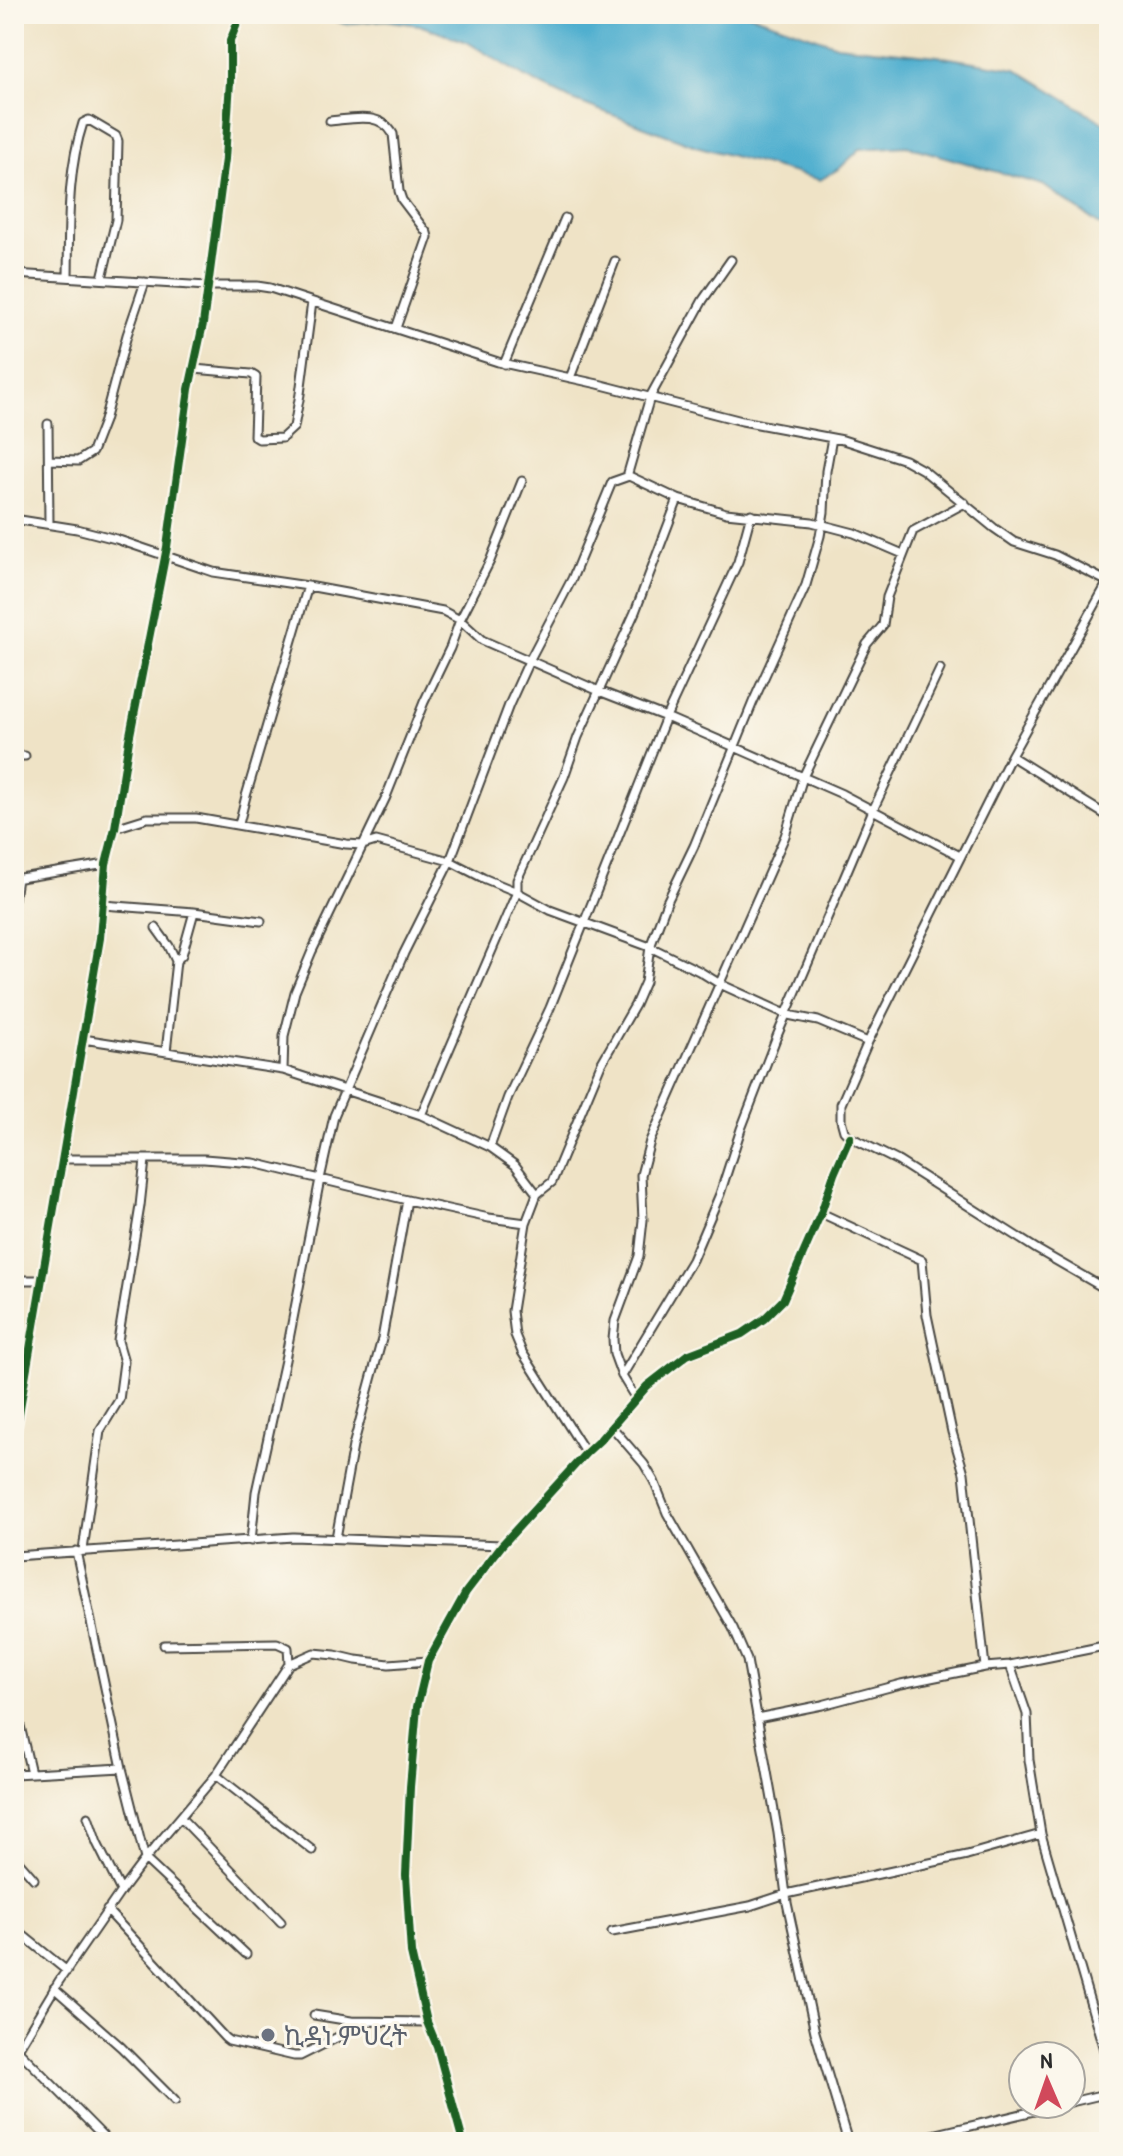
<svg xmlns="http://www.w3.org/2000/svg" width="1123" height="2156" font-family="'Patrick Hand','Noto Sans Ethiopic',sans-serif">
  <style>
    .water { fill: #50afcf; stroke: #3e6d7d; stroke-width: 2 }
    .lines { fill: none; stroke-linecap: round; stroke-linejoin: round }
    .street-casing { stroke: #484742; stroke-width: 11 }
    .street { stroke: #fff; stroke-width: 7 }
    .cycleway-casing { stroke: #fbf7ec; stroke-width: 13 }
    .cycleway { stroke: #1b5e20; stroke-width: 8 }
    .worship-dot { fill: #6b7280; stroke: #fbf7ec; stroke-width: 3 }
    .labels { text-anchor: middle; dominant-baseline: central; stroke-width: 6; stroke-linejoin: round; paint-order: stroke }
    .worship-label { font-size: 26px; fill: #5b616d; stroke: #fbf7ec; text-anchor: start }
  </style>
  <rect width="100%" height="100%" fill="#fbf7ec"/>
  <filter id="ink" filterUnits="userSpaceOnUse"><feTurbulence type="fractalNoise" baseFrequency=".0125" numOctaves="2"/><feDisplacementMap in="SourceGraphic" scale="16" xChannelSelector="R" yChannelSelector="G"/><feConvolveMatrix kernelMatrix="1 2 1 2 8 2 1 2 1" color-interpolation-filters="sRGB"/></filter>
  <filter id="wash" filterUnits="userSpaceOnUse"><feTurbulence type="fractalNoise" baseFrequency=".006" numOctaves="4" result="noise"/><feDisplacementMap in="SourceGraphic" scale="32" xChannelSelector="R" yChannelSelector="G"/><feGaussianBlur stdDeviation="1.8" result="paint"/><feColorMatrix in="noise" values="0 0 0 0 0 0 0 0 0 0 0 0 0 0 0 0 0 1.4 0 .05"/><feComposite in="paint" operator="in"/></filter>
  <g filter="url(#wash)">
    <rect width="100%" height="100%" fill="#efe3c6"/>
    <path class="water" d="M272,14h477l88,31 100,11 79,13 93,57v115l-5,-13 -61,-43 -136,-39 -47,3 -20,19 -20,12 -124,-34 -126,-47 -45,-22 -58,-35 -48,-17 -34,-5 -41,4 -17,-7 -12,4z"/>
  </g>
  <g filter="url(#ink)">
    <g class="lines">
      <g class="street-casing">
        <path id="street" d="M330,121c22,-2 50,-10 63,13l6,57 3,9 25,33 1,4 -32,91
          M731,260l-28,40 -53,97 -22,76 1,3 49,23 48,14 86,9 42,11 49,21
          M14,274l193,12h50l13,2 228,74 100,22 144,37 101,19 62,20 18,10 71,58 20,14 41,13 53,27
          M68,276c1,-52 -1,-104 15,-153l6,-3 27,16 2,5 -2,79 -14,58
          M504,364l61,-146
          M194,369l57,5 5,3 -2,59 5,3 23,-1 12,-11 6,-33 12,-92
          M570,378l45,-117
          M48,424l1,100
          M49,460l29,1 14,-9 12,-31 23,-86 18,-53
          M14,519l63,10 39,10 97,33 95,14 135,25 17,9 22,20 117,51 67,26 176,77 118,62
          M1109,580l-98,176 -143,286 -27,62v16l3,11 6,6 48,24 140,89 71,41
          M14,756h11
          M1011,756l98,61
          M239,824l7,-28 62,-210
          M115,828l32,-10h49l150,26 17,1 13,-4 74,20 33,17 34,14 33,18 100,37 49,24 21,13 68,31 30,6 50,21
          M14,879l92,-15
          M14,899l3,-21
          M103,905l91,7 67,9
          M156,928l13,18 7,15 -10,91
          M176,961l6,-6 12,-43
          M83,1039l200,31 138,45 69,32 25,18 22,29
          M283,1070l1,-34 11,-44 17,-41 74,-154 38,-95 26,-54 10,-28 30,-59 32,-80
          M421,1115l96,-223v-12l47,-103 14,-40 57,-125 43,-113
          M490,1147l18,-50 42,-89 116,-291 72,-155 13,-48
          M62,1159h142l50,4 153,37 82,18 37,5
          M821,1213l101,47 5,55 25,117 12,41 21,194
          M14,1280h27
          M622,1376l70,-116 28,-66 21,-65 36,-93 96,-226 67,-141
          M636,1399l-14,-23 -8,-22 -1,-15 2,-18 24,-65 4,-36 -2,-45 9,-34 135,-305 18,-59 64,-133 16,-19 4,-28 26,-66 52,-28
          M612,1427l32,37 10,17 13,32 66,115 14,32 31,173 9,70 28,129 33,110
          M14,1443l86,-505 6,-74 9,-36 14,-88 38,-193 22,-158 14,-65 22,-165 5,-78v-40l11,-27
          M586,1453l-64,-101 -7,-17 -3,-24 14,-88 11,-29 15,-12 49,-118 34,-59 10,-23 5,-35 17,-45 27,-56 59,-144 53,-117 14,-49 4,-24 2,-41 6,-33
          M336,1538l17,-92 29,-107 25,-139
          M251,1541l5,-49 29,-132 35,-181 14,-63 70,-163 46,-92 59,-156 20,-44 43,-82 40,-97 17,-6
          M83,1550l17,-119 19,-31 5,-38 -6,-21 22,-135 5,-46
          M76,1551l46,217 23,91 101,95
          M14,1556l279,-19 209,8
          M164,1645l113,-2 11,5 1,16 25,-11 21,2 21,5 33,4 39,-3
          M1010,1665l17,49 2,46 12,74 68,233
          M14,1700l17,73
          M757,1718l65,-13 79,-21 84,-17 25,-2 99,-20
          M14,1774l108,-6
          M216,1775l96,75
          M88,1817l9,26 24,48
          M181,1818l100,104
          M14,1856l20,23
          M107,1910l118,128 4,3 65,15h6l40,-20 11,-15 76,1
          M14,1928l53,43
          M612,1932l138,-26 36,-12 181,-39 74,-21
          M54,1988l67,59 54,54
          M314,2015l37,6
          M18,2050l91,92
          M14,2056l45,-75 62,-90 24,-32 71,-84 73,-111
          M1071,2102l38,-9
          M463,2142l-26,-96 -10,-24 -16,-69 -5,-78 4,-88 7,-80 11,-46 38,-69 36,-47 84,-92 14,-13 47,-54 40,-31 55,-21 22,-15 19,-19 38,-87 13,-39 16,-37
          M903,2142l161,-38"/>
      </g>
      <use href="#street" class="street"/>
      <g class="cycleway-casing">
        <path id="cycleway" d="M14,1443l86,-505 6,-74 9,-36 14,-88 38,-193 22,-158 14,-65 22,-165 5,-78v-40l11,-27
          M463,2142l-26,-96 -10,-24 -16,-69 -5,-78 4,-88 7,-80 11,-46 38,-69 36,-47 84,-92 14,-13 47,-54 40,-31 55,-21 22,-15 19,-19 38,-87 13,-39 16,-37"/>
      </g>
      <use href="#cycleway" class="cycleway"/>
    </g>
  </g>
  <circle class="worship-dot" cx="268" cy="2035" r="8"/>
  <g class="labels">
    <g class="worship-label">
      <text x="284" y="2035">ኪዳነ ምህረት</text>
    </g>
  </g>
  <rect width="1123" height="2156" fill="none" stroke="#fbf7ec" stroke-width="48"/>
  <g transform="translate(1047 2080) rotate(358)"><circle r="38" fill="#fbf7ec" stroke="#a8a59f" stroke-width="2"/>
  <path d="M0-6L14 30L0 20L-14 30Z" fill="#d1495b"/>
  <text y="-12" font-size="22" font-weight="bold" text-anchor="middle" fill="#2b2b2b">N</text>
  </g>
</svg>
